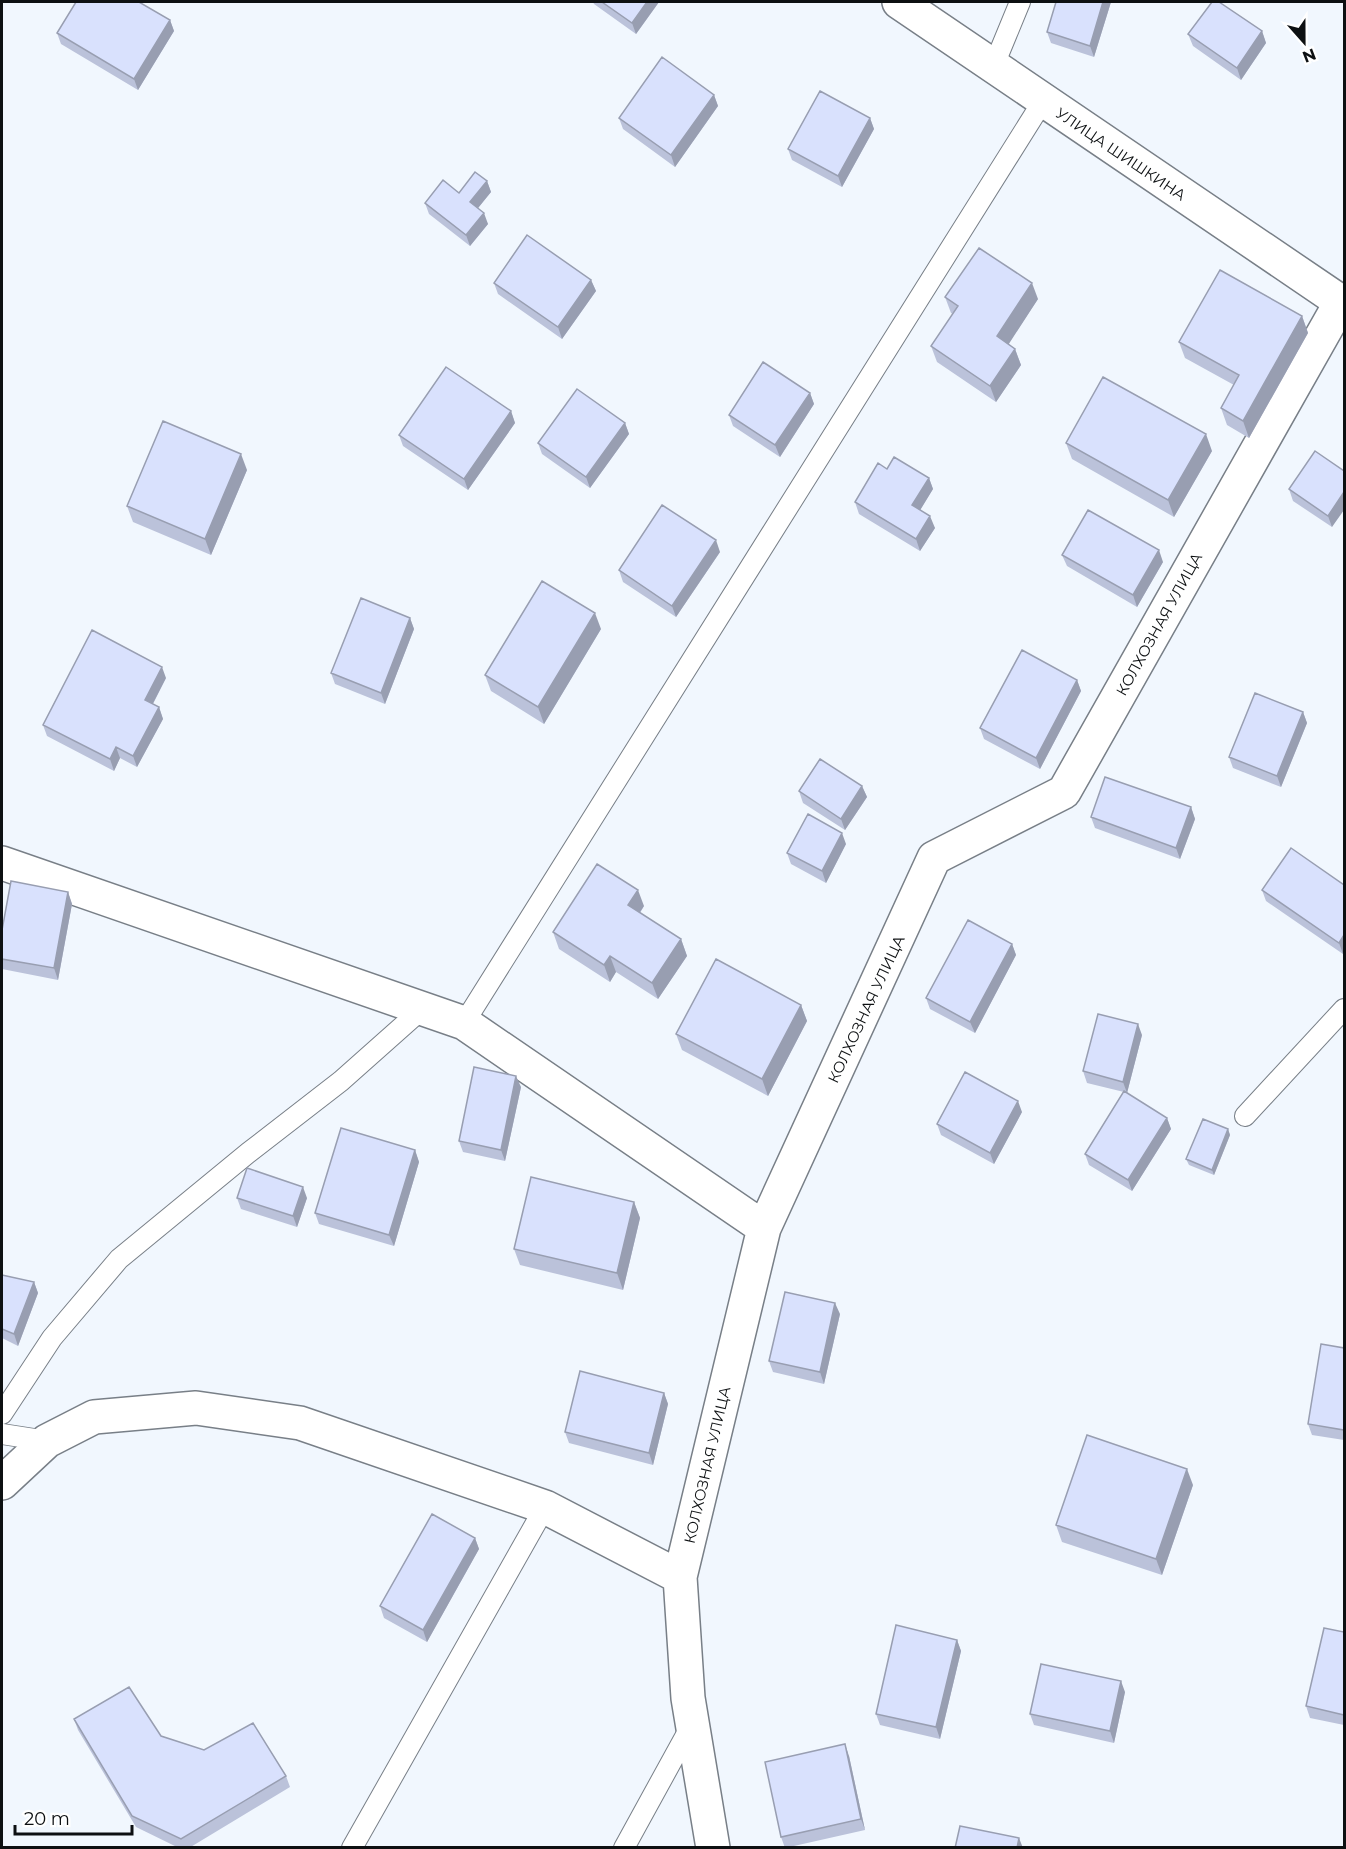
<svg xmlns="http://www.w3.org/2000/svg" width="1346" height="1849" font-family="Montserrat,sans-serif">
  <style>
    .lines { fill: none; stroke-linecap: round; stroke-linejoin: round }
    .service-casing { stroke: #787f87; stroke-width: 22 }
    .minor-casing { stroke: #787f87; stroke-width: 36 }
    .tertiary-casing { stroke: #787f87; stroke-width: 36 }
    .service { stroke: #fff; stroke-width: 20 }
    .minor { stroke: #fff; stroke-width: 33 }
    .tertiary { stroke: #fff; stroke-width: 33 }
    .wall { fill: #bbc2da }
    .shaded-wall { fill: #989eb1 }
    .building { fill: #d9e1fd; stroke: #989eb1; stroke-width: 1.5 }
    .labels { text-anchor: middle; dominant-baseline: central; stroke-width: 6; stroke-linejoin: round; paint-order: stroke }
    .street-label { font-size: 15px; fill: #0d1012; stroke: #fff }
  </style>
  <rect width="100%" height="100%" fill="#f1f7fe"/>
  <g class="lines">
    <g class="service-casing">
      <path id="service" d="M994,65l26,-63
        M464,1023l579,-922
        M1245,1116l99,-107
        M2,1414l50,-76 67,-79 129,-106 93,-72 81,-72
        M2,1434l45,7
        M352,1848l193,-341
        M624,1848l67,-122"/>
    </g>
    <g class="minor-casing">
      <path id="minor" d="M2,863l462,160 300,205
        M2,1483l45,-42 47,-24 102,-9 104,15 245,84 135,70
        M713,1848l-25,-150 -8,-121 84,-349 170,-370 130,-66 277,-490"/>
    </g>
    <g class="tertiary-casing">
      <path id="tertiary" d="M899,2l445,302"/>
    </g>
    <use href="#service" class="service"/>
    <use href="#minor" class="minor"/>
    <use href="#tertiary" class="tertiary"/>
  </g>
  <path class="wall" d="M593,2h66l-23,32 -42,-30z
    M1056,2h55l-17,55 -43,-14 -4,-11z
    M170,20l4,11 -36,59 -77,-46 -4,-11z
    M1262,31l4,12 -25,37 -48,-34 -5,-12z
    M714,95l4,11 -43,61 -52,-38 -4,-11z
    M870,118l4,11 -32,58 -50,-27 -4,-11z
    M487,181l4,11 -13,16 10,16 -18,22 -41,-32 -4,-11 34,-10z
    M591,280l5,11 -34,48 -64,-45 -4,-11z
    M945,297l93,2 -30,45 7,5 6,16 -25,37 -59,-40 -6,-16 22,-32 -2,-1z
    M1302,316l6,17 -59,105 -22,-13 -6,-17 13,-23 -49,-27 -6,-16z
    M810,393l4,11 -34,53 -47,-31 -4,-11z
    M511,411l4,12 -47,67 -65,-44 -4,-11z
    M625,423l4,11 -39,54 -48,-34 -4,-11z
    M1066,443l146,8 -38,66 -102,-58z
    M887,469l42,9 4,11 -13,21 15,18 -15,23 -61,-37 -4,-12z
    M247,470l-36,85 -78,-33 -6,-16z
    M1344,471l-12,56 -39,-26 -4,-12z
    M720,552l-44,65 -53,-35 -4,-12z
    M1062,555l101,7 -26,45 -70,-41z
    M410,618l4,11 -29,75 -50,-20 -4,-11z
    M601,629l-57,95 -53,-33 -6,-16z
    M166,678l-13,26 6,3 4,12 -26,48 -17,-9 -6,13 -67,-35 -4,-11z
    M1077,680l4,11 -41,78 -56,-30 -4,-11z
    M1303,712l4,11 -26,64 -48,-19 -4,-11z
    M862,786l5,11 -22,33 -42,-27 -4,-12z
    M1191,807l4,12 -15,40 -85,-31 -4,-11z
    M846,844l-20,39 -35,-19 -4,-11z
    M1344,885l-1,69 -77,-53 -4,-11z
    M68,892l4,12 -14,76 -56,-11v-39z
    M644,906l-4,7 41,26 6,17 -29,43 -42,-27 -6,10 -51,-33 -6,-17z
    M1012,944l4,11 -41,78 -45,-24 -4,-11z
    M801,1005l6,16 -39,75 -86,-46 -6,-16z
    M1142,1035l-15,58 40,25 4,11 -39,62 -43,-26 -4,-11 39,-62 -37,-9 -4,-12z
    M521,1087l-16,74 -42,-9 -4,-11z
    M1022,1112l-28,52 -53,-29 -4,-11z
    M1228,1129l2,6 -16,40 -25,-10 -3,-6z
    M415,1150l4,12 -25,84 -75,-22 -4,-11z
    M237,1198h70l-10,29 -56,-18z
    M634,1202l6,16 -17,72 -103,-25 -6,-16z
    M2,1275l32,7 4,11 -20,53 -16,-8z
    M840,1314l-16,70 -51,-12 -4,-11z
    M1344,1348v92l-32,-5 -4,-11z
    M664,1393l4,11 -15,61 -84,-22 -4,-11z
    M1193,1485l-31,90 -100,-33 -6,-17z
    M475,1538l4,11 -52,93 -43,-24 -4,-12z
    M1344,1632v93l-34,-7 -4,-12z
    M957,1640l4,11 -21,88 -60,-14 -4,-11z
    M1125,1692l-11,51 -80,-18 -4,-11z
    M74,1719l87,17 125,40 4,11 -101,61h-10l-43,-21 -58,-97z
    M849,1756l16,74 -80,18 -4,-11z"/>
  <path class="shaded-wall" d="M647,2h12l-23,32 -4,-11z
    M1103,2h8l-17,55 -4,-11z
    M170,20l4,11 -36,59 -4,-11z
    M1262,31l4,12 -25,37 -4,-12z
    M714,95l4,11 -43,61 -4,-12z
    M870,118l4,11 -32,58 -4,-11z
    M487,181l4,11 -17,21 -4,-11z
    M484,213l4,11 -18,22 -4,-11z
    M591,280l5,11 -34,48 -4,-12z
    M1032,283l6,16 -35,54 -6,-17z
    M1302,316l6,17 -59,105 -6,-17z
    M1015,349l6,16 -25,37 -6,-16z
    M810,393l4,11 -34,53 -5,-12z
    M511,411l4,12 -47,67 -4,-11z
    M625,423l4,11 -39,54 -4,-11z
    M1206,434l6,17 -38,66 -6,-17z
    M241,454l6,16 -36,85 -6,-16z
    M929,478l4,11 -17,28 -4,-12z
    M1344,492v18l-12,17 -4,-11z
    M930,516l5,12 -15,23 -4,-12z
    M716,540l4,12 -44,65 -4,-11z
    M1159,550l4,12 -26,45 -4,-12z
    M595,613l6,16 -57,95 -6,-17z
    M410,618l4,11 -29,75 -4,-11z
    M162,667l4,11 -17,33 -4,-11z
    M1077,680l4,11 -41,78 -4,-11z
    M159,707l4,12 -26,48 -4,-11z
    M1303,712l4,11 -26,64 -4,-11z
    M116,747l4,11 -6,13 -4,-12z
    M862,786l5,11 -22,33 -4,-11z
    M1191,807l4,12 -15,40 -4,-11z
    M842,833l4,11 -20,39 -4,-12z
    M638,890l6,16 -10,15 -6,-16z
    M68,892l4,12 -14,76 -4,-12z
    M1344,935v17l-1,2 -4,-11z
    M681,939l6,17 -29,43 -6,-16z
    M1012,944l4,11 -41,78 -5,-11z
    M610,956l6,16 -6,10 -6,-17z
    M801,1005l6,16 -39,75 -6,-17z
    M1138,1024l4,11 -15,58 -4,-11z
    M516,1076l5,11 -16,74 -4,-11z
    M1018,1101l4,11 -28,52 -4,-11z
    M1167,1118l4,11 -39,62 -4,-11z
    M1228,1129l2,6 -16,40 -2,-5z
    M415,1150l4,12 -25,84 -5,-11z
    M303,1187l4,11 -10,29 -4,-11z
    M634,1202l6,16 -17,72 -6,-17z
    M2,1228l1,5 -1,10z
    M34,1282l4,11 -20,53 -4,-12z
    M835,1303l5,11 -16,70 -4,-12z
    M664,1393l4,11 -15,61 -4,-12z
    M1187,1469l6,16 -31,90 -6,-16z
    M475,1538l4,11 -52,93 -4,-12z
    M957,1640l4,11 -21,88 -4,-12z
    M1121,1681l4,11 -11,51 -4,-12z
    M845,1744l4,12 16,74 -4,-11z
    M1019,1838l4,10h-6z"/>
  <path class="building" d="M76,2h63l31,18 -36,59 -77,-46z
    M602,2h45l-15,21z
    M1056,2h47l-13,44 -43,-14z
    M1212,2h7l43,29 -25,37 -49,-34z
    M662,57l52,38 -43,60 -52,-37z
    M820,91l50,27 -32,58 -50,-27z
    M475,172l12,9 -17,21 14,11 -18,22 -41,-32 18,-23 16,13z
    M527,235l64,45 -33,47 -64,-44z
    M979,248l53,35 -35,53 18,13 -25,37 -59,-40 27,-40 -13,-9z
    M1220,270l82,46 -59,105 -22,-13 18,-33 -60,-33z
    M763,362l47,31 -35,52 -46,-30z
    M446,367l65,44 -47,68 -65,-44z
    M1103,377l103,57 -38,66 -102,-57z
    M577,389l48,34 -39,54 -48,-34z
    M163,421l78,33 -36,85 -78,-33z
    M1315,451l29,20v21l-16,24 -39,-27z
    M894,457l35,21 -17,27 18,11 -14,23 -61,-37 23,-39 9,6z
    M662,505l54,35 -44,66 -53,-36z
    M1088,510l71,40 -26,45 -71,-40z
    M542,581l53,32 -57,94 -53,-32z
    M361,598l49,20 -29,75 -50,-20z
    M92,630l70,37 -17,33 14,7 -26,49 -17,-9 -6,12 -67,-34z
    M1022,650l55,30 -41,78 -56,-30z
    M1255,693l48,19 -26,64 -48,-19z
    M820,759l42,27 -21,33 -42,-28z
    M1105,777l86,30 -15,41 -85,-31z
    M808,814l34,19 -20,38 -35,-18z
    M1291,848l53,37v50l-5,8 -77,-53z
    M597,864l41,26 -10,15 53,34 -29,44 -42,-27 -6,9 -51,-33z
    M11,881l57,11 -14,76 -52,-9v-29z
    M968,920l44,24 -42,78 -44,-24z
    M716,959l85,46 -39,74 -86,-45z
    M1098,1014l40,10 -15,58 -40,-11z
    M474,1067l42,9 -15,74 -42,-9z
    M965,1072l53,29 -28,52 -53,-29z
    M1124,1091l43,27 -39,62 -43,-26z
    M1203,1119l25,10 -16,41 -26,-11z
    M341,1128l74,22 -26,85 -74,-22z
    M247,1168l56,19 -10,29 -56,-18z
    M531,1177l103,25 -17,71 -103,-24z
    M2,1275l32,7 -20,52 -12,-5z
    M785,1292l50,11 -15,69 -51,-11z
    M1321,1344l23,4v82l-36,-6z
    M580,1371l84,22 -15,60 -84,-21z
    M1087,1435l100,34 -31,90 -100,-34z
    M432,1514l43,24 -52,92 -43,-24z
    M896,1625l61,15 -21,87 -60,-13z
    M1324,1628l20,4v83l-38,-9z
    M1041,1664l80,17 -11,50 -80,-17z
    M129,1687l32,49 43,14 49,-27 33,53 -105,63 -49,-23 -58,-97z
    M845,1744l16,75 -80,18 -16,-75z
    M960,1826l59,12 -2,10h-62z"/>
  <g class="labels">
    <g class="street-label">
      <text transform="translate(1121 154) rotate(34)">УЛИЦА ШИШКИНА</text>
      <text transform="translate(1159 624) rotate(-61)">КОЛХОЗНАЯ УЛИЦА</text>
      <text transform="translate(866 1009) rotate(-65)">КОЛХОЗНАЯ УЛИЦА</text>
      <text transform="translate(707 1465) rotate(-77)">КОЛХОЗНАЯ УЛИЦА</text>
    </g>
  </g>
  <rect width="1346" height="1849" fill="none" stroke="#0d1012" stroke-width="6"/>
  <g transform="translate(1304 42) rotate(159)" stroke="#ffffff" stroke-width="4.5" paint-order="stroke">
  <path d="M0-4.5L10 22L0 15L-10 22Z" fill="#0d1012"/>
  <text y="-9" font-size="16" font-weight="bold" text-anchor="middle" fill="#0d1012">N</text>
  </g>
  <path d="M15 1825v9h117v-9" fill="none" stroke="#0d1012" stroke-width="3"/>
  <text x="24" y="1825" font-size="18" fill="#0d1012" stroke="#ffffff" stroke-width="4.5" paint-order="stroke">20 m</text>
</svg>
